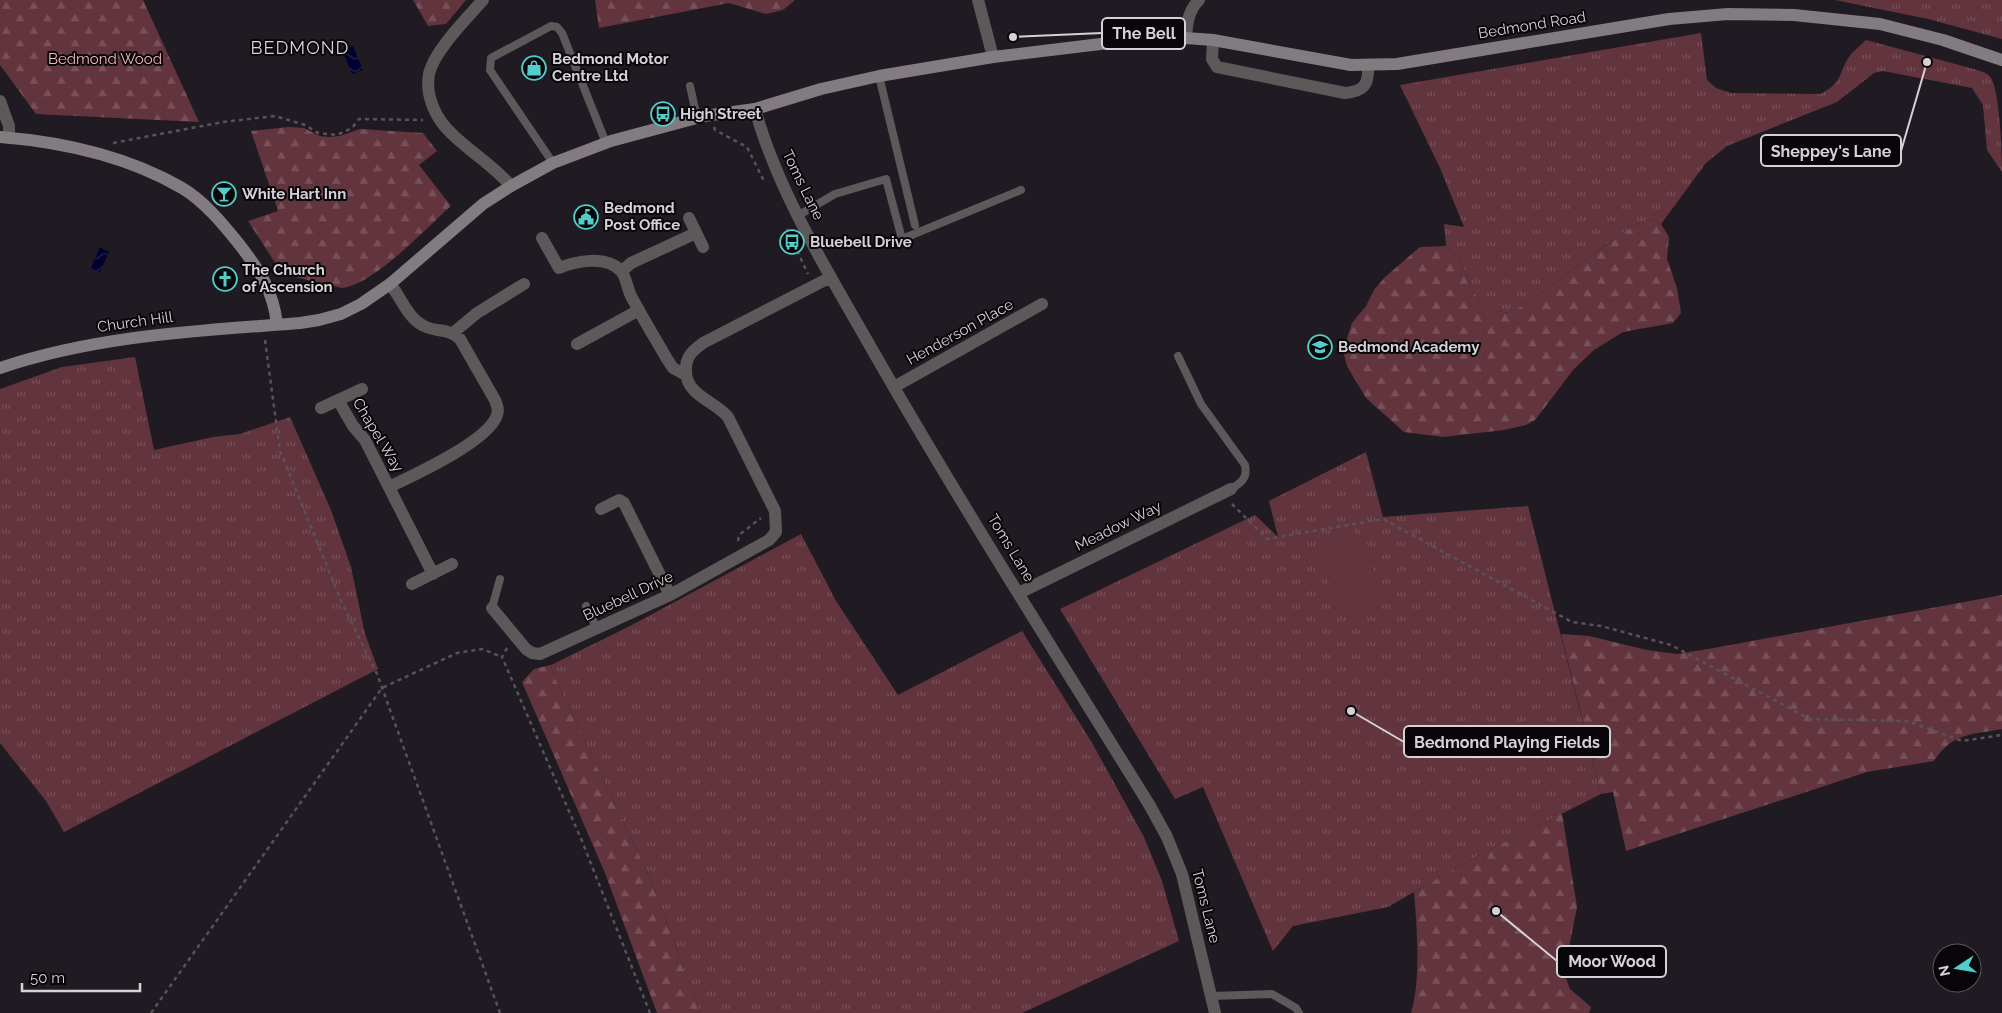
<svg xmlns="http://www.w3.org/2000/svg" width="2002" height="1013" font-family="Raleway,sans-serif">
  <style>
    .grass { fill: url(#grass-tufts) }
    .forest { fill: url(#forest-firs) }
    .garden { fill: #62343e }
    .water { fill: url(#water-waves) }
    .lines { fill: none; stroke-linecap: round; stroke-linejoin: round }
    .path { stroke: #575359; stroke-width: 2.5; stroke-dasharray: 4 4; stroke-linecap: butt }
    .lane { stroke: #5d595b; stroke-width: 8 }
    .street { stroke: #5d595b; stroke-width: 12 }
    .secondary { stroke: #827b7f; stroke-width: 12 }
    .labels { text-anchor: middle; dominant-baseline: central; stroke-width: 4; stroke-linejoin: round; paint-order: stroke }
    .street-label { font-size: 15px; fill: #d5d2d7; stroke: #080609 }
    .park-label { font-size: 15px; fill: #f6b5c1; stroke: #080609 }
    .poi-label { font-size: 15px; font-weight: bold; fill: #d5d2d7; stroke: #080609; text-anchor: start }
    .quarter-label { font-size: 18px; letter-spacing: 1px; fill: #d5d2d7; stroke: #080609 }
    .leader { fill: none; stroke: #d5d2d7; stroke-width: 2 }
    .callout-dot { fill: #d5d2d7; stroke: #080609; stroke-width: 2 }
    .callout { fill: #080609; stroke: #d5d2d7; stroke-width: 2 }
    .callout-label { font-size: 16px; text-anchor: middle; font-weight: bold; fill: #d5d2d7 }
  </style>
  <defs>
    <pattern id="grass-tufts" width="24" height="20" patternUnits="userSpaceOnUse" patternTransform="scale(1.25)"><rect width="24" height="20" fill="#62343e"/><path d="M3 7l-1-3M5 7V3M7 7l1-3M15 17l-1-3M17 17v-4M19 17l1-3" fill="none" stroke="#785059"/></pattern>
    <pattern id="forest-firs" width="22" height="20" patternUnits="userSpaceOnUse" patternTransform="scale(1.25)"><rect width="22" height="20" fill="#62343e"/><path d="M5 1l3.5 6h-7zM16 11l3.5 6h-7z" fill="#785059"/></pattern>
    <pattern id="water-waves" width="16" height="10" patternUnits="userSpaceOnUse" patternTransform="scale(1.25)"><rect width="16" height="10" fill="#010030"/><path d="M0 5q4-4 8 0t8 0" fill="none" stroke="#25244d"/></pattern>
  </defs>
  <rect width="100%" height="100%" fill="#201b22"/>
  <path class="grass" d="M1835,0h167v39l-74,-20z
    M1701,33l6,47 9,8 15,5 89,1c24,-11 18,-23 31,-40 5,-5 10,-9 15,-14l108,29c6,2 13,3 17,9 9,14 11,76 11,94l-15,-22 -4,-45 -11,-17 -89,-17 -9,2 -37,29 -110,44 -21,17 -45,61 -11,-5 -16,6 -110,80 -17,8 -21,-5 -14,-18 -12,-31 -14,-13 -2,-22 20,3 -24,-59 -40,-83z
    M135,357l19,93 59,-13 27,-3 50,-17 41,93 20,57 14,67 13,35 -314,163 -18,-31 -46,-58v-354l62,-22z
    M1366,452l17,65 145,-11 73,288 -131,66 -82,47 -95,19 -20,25 -70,-164 -28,12 -115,-190 195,-94 23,22 -9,-36z
    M801,534l35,67 62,94 124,-64 69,110 53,96 18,44 17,60 -157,72h-322l-48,-131 -99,-208 -2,-9 79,-39z"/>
  <path class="forest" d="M0,0h143l56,122 -163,-8 -36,-49z
    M413,0h53l-20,24 -18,2z
    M595,0h200l-12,10 -17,4 -37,-11 -130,25z
    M288,127l16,1 16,8 9,1 11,-1 20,-7 63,4 14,18 -18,14 32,41c-26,23 -76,78 -109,82l-51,-12 -10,-4 -33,-51 30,-10 -27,-80z
    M1650,219l11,5 8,13 -2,22 10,29 4,25 -8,10 -50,9 -29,18 -20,19 -39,51 -9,5 -22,5 -61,7 -39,-5 -38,-34 -19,-32 -4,-15 9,-28 14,-17 8,-16 11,-13 35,-30 26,-1 14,13 12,31 14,18 21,5 17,-8 110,-80z
    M2002,595v134c-31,6 -49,3 -68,32l-67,11 -241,79 -13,-59 -12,2 -40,-160 28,2 58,14 30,4 37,-6z
    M551,665l2,9 99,208 48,131h-43l-52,-140 -83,-191 12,-13z
    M1562,813l15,94 -13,66 6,16 21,18 -2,6h-178c10,-32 6,-87 3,-121l56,-32z"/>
  <path class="garden" d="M1352,529l35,69 -40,20 -35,-68z"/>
  <path class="water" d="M353,46l10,24 -11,4 -10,-24z
    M100,247l9,5 -9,20 -9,-4z"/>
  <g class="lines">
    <path class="path" d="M714,127l1,3 32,17 17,34
      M113,143l110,-21 52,-6 30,9 13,8 19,2 15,-7 7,-9 64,1
      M787,229l21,45
      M265,340l15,111 62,152 35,71 123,339
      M1232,504l35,35 116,-20 189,103 29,4 70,19 139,74 97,2 55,20 40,-6
      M738,541l1,-6 22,-17
      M507,648l-5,9 80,184 68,172
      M151,1013l231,-325 75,-35 25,-4 20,8"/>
    <path class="lane" d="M879,76l36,149
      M690,86l7,32
      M553,163l-63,-93 1,-12 60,-32 6,1 5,6 44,110
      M799,215l36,-21 51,-15 16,60 119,-49
      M1178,356l23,48 44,61c3,13 -4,18 -14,24
      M586,606l11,23
      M492,608l8,-29
      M1211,996l61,-2 24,14 3,5"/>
    <path class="street" d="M483,0c-16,18 -49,51 -54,74 -4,22 7,45 22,59 19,19 42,32 60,53
      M978,0l15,57
      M1186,38c1,-14 2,-27 13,-38
      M1213,40l-1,19 5,8 128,26c20,-2 24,-9 23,-28
      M0,101l9,25v11
      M755,109c23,84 75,166 118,242 88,154 184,304 277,455l17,31 15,37 33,139
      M689,218l14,29
      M542,238l17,30c17,-7 47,-13 62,3 5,5 6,17 10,25 11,21 24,42 36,63l6,9 13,7
      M622,271l9,-8 65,-30
      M453,333l24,-20 47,-29
      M577,344l62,-34
      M894,387l148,-83
      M338,400l15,26 12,14 68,134
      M321,408l41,-19
      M389,487c25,-12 100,-46 108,-72 2,-5 0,-10 -2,-15l-35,-61c-13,-12 -22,-6 -36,-13 -16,-7 -23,-29 -34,-42
      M601,509l18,-9 5,3 46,92
      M412,584l40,-20
      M1019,593l212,-104
      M492,608l34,41 6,4 8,1 130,-59 99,-55 7,-8 -1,-21 -47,-94c-13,-16 -41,-21 -42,-45 -1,-15 6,-21 17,-29l128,-66"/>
    <path class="secondary" d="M0,137c63,5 127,19 182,51 22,13 41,36 57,56 21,27 34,46 38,80
      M0,368c98,-33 198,-37 300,-45l19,-3 22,-6 20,-10 29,-20 93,-80 28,-18 42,-23 16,-6 42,-16 93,-25 51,-7 66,-20 58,-13 114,-19 132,-16 61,-3 27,2 138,25 46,-1 272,-45 59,-5 66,1 86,9 63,16 59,20"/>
  </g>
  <defs>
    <g id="shop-ring" transform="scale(1.25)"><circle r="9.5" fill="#080609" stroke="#53cdca" stroke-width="1.5"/><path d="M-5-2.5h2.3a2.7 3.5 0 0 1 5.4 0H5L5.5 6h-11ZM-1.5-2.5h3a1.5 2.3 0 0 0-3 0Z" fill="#53cdca"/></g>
    <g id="bus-ring" transform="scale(1.25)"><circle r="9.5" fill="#080609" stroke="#53cdca" stroke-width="1.5"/><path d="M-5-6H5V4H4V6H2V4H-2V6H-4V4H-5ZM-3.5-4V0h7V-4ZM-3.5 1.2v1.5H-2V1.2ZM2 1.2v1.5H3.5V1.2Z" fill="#53cdca"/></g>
    <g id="bar-ring" transform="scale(1.25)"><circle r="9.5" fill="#080609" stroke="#53cdca" stroke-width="1.5"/><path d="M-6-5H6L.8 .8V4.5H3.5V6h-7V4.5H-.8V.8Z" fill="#53cdca"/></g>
    <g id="civic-ring" transform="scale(1.25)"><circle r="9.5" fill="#080609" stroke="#53cdca" stroke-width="1.5"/><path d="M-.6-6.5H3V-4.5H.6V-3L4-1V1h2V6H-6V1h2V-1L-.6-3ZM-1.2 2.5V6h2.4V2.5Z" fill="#53cdca"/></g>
    <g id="church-ring" transform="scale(1.25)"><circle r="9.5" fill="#080609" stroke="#53cdca" stroke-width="1.5"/><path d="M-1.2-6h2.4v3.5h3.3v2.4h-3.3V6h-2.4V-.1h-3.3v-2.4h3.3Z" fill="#53cdca"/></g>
    <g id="school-ring" transform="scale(1.25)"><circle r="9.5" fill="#080609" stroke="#53cdca" stroke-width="1.5"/><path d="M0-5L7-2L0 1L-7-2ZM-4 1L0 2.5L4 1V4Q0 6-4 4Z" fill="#53cdca"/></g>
  </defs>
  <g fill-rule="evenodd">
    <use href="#shop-ring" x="534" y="68"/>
    <use href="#bus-ring" x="663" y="114"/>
    <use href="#bar-ring" x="224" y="194"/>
    <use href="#civic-ring" x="586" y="217"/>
    <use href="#bus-ring" x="792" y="242"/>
    <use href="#church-ring" x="225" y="279"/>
    <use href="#school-ring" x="1320" y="347"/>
  </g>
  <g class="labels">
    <g class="street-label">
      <text transform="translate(1532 25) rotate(-9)">Bedmond Road</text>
      <text transform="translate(803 185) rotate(64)">Toms Lane</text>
      <text transform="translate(135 322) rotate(-8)">Church Hill</text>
      <text transform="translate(960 332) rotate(-29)">Henderson Place</text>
      <text transform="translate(378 435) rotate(59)">Chapel Way</text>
      <text transform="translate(1118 526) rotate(-26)">Meadow Way</text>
      <text transform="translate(1011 548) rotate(59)">Toms Lane</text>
      <text transform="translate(628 596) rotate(-25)">Bluebell Drive</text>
      <text transform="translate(1206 906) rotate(76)">Toms Lane</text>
    </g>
    <g class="park-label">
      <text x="105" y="59">Bedmond Wood</text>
    </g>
    <g class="poi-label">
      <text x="552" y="59">Bedmond Motor<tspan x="552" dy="17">Centre Ltd</tspan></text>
      <text x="680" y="114">High Street</text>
      <text x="242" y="194">White Hart Inn</text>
      <text x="604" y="208">Bedmond<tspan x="604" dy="17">Post Office</tspan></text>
      <text x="810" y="242">Bluebell Drive</text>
      <text x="242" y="270">The Church<tspan x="242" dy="17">of Ascension</tspan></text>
      <text x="1338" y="347">Bedmond Academy</text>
    </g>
    <g class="quarter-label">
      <text x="300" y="47">BEDMOND</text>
    </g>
  </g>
  <path class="leader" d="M1013 37L1102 33M1927 62L1901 151M1351 711L1404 742M1496 911L1557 961"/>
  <g class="callout-dot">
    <circle cx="1013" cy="37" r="5"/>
    <circle cx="1927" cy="62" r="5"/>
    <circle cx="1351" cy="711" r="5"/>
    <circle cx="1496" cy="911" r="5"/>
  </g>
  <g class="callout">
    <rect x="1102" y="18" width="83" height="31" rx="5"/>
    <rect x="1761" y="135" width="140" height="31" rx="5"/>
    <rect x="1404" y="726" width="206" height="31" rx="5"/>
    <rect x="1557" y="946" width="109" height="31" rx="5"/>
  </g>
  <g class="callout-label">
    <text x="1144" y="39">The Bell</text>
    <text x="1831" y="157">Sheppey's Lane</text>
    <text x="1507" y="748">Bedmond Playing Fields</text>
    <text x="1612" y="967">Moor Wood</text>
  </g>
  <g transform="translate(1957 968) rotate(258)"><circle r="24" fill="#080609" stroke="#5a585b"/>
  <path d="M0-4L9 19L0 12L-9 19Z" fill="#53cdca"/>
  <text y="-8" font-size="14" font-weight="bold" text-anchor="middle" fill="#d5d2d7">N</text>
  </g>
  <path d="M22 983v8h118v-8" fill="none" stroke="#d5d2d7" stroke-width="2.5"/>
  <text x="30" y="983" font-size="15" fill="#d5d2d7" stroke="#080609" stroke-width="4" paint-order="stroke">50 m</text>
</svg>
